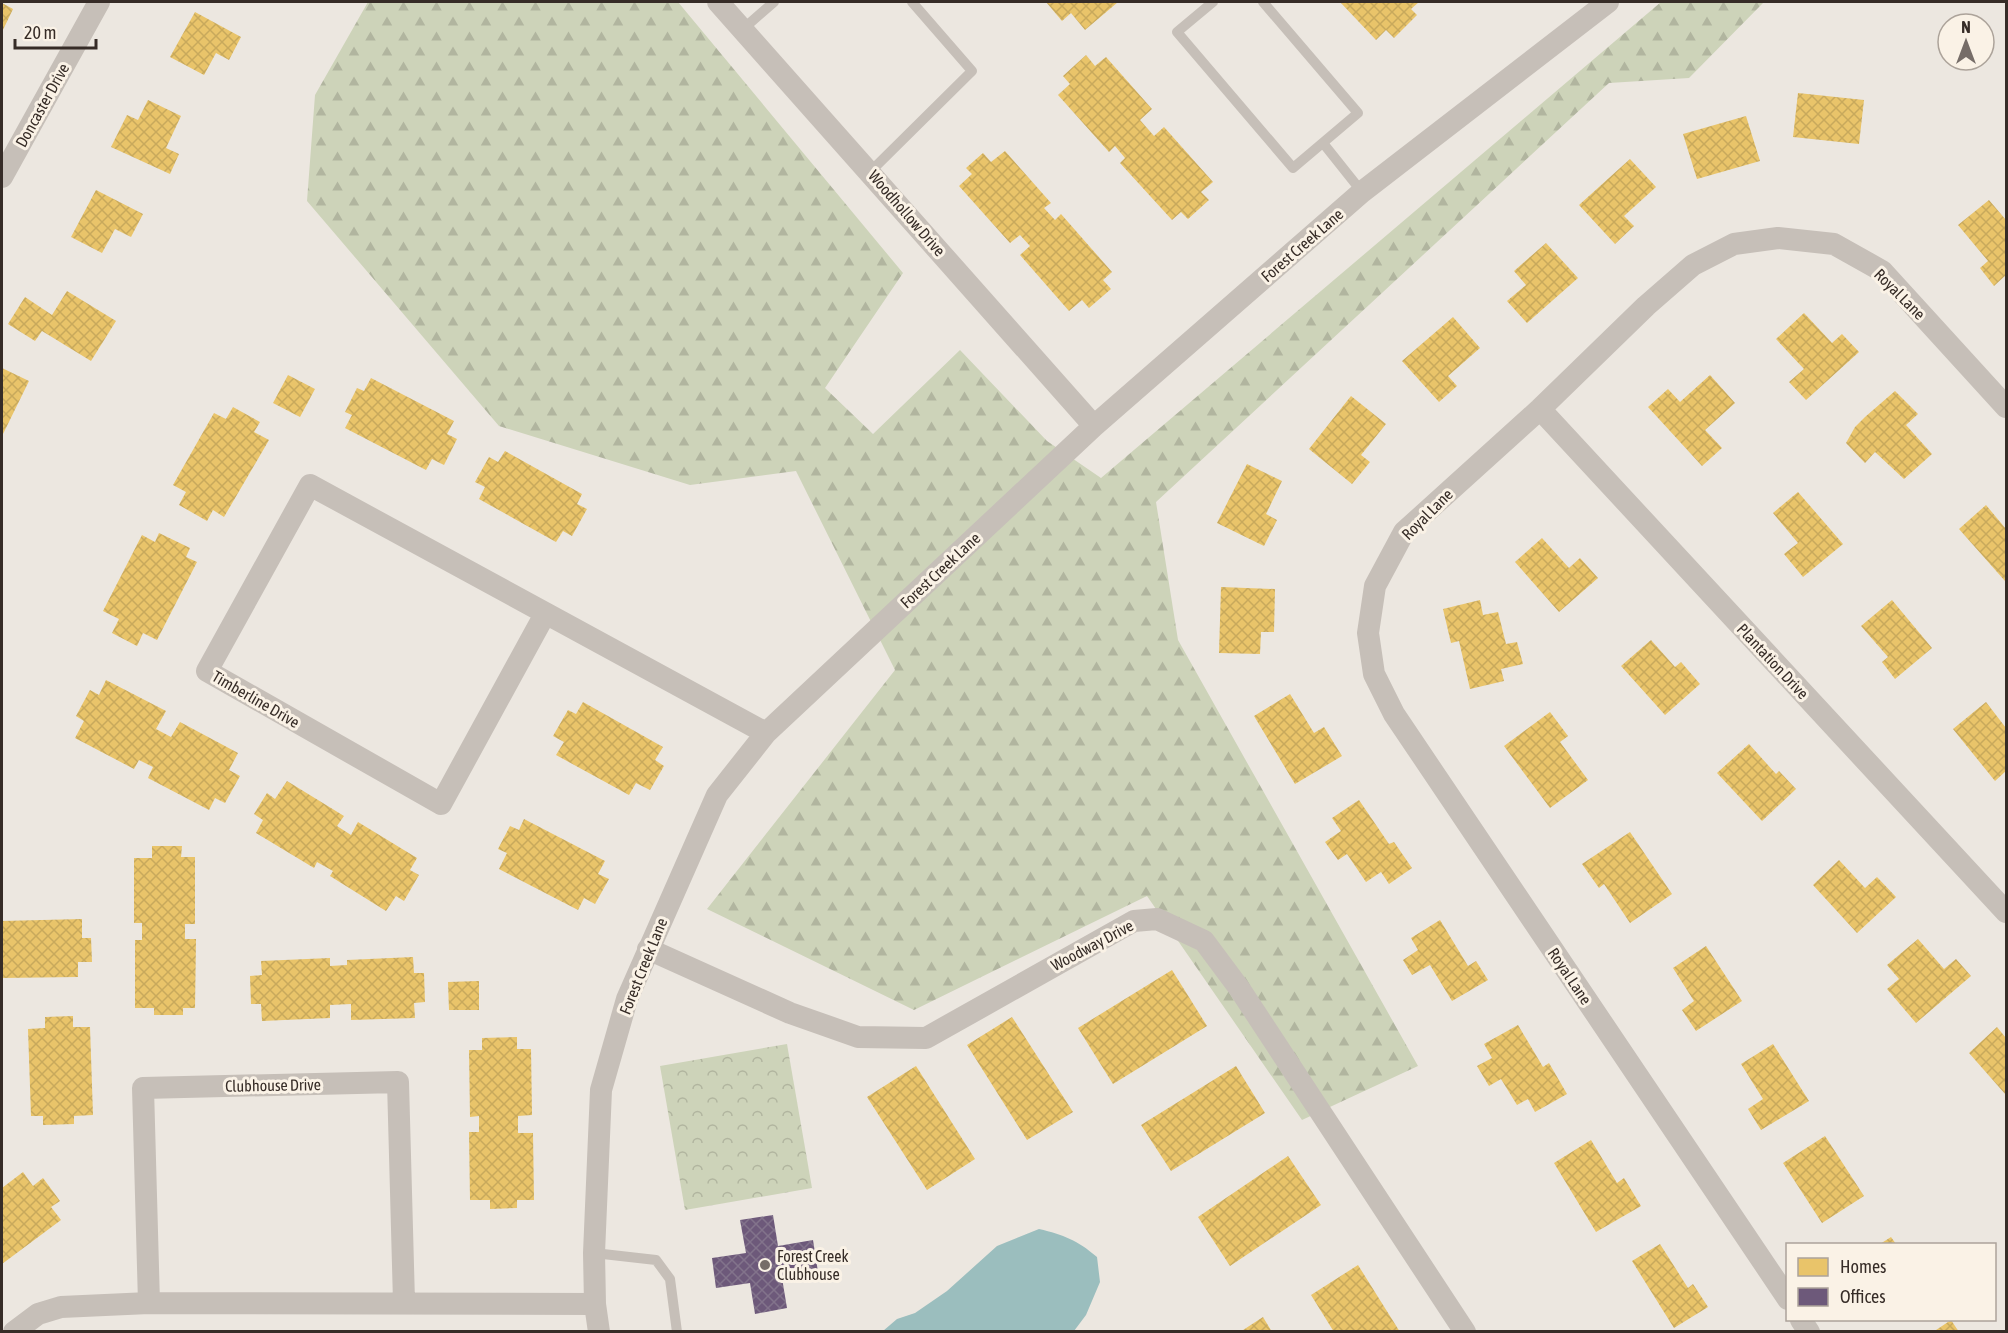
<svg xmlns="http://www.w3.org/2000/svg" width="2008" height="1333" font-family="'Asap Condensed',sans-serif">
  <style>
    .forest { fill: url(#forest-firs) }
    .park { fill: url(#park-crowns) }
    .water { fill: #9bbebe }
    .homes { fill: url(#homes-cross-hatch) }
    .offices { fill: url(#offices-cross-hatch) }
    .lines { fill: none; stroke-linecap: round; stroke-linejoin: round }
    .service { stroke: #c6bfb8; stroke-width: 10 }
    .minor { stroke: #c6bfb8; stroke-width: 22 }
    .poi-dot { fill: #766d68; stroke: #faf2e6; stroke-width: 2 }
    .labels { text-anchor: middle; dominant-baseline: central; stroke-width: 6; stroke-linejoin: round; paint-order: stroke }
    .street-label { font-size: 16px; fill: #362c27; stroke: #faf2e6 }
    .poi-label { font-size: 16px; fill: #362c27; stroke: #faf2e6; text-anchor: start }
  </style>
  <defs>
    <pattern id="forest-firs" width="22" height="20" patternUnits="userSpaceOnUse" patternTransform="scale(1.5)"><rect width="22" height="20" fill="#cdd3b9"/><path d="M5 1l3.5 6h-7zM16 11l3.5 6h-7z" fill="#b1b59f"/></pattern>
    <pattern id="park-crowns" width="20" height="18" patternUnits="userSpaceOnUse" patternTransform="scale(1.5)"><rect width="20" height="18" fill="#cdd3b9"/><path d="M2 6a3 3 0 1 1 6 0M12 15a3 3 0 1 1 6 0" fill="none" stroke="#b1b59f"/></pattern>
    <pattern id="homes-cross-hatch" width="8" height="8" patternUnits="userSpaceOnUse" patternTransform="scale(1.5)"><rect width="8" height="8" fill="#e9c46a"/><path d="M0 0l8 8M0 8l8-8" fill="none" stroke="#c8a95c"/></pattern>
    <pattern id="offices-cross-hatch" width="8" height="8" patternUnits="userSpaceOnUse" patternTransform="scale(1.5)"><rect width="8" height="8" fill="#6d597a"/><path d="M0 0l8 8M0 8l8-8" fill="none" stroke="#82738b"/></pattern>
  </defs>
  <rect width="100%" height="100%" fill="#ece7e0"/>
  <path class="forest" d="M368,2h310l225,271 -78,115 48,46 87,-84 87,91 54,37 560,-476h103l-75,76 -80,5 -453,419 22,138 240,426 -116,54 -155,-224 -233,114 -207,-101 188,-239 -99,-199 -106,14 -191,-59 -192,-225 8,-106z"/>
  <path class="park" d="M787,1044l25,144 -127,22 -25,-144z"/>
  <path class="water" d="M1039,1229c25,6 38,11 58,28l3,25 -14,33 -12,16h-191l14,-12 18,-6 32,-22 50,-45z"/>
  <path class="homes" d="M1046,2h72l-33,28 -14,-17 -9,8z
    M1340,2h79l-8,7 6,6 -23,23 -8,-8 -10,10z
    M2,3l11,6 -11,23z
    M195,12l46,25 -12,23 -13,-7 -12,22 -34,-18z
    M1086,55l9,11 11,-9 46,52 -12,11 14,16 10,-9 49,55 -12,10 8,8 -21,19 -7,-7 -9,8 -52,-57 5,-5 -10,-12 -6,6 -51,-57 12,-11 -7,-8z
    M1798,93l66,7 -5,44 -66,-7z
    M148,100l33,16 -15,32 13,6 -9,20 -59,-27 16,-32 11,5z
    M1746,116l14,45 -63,18 -14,-45z
    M1005,151l46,52 -7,5 11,12 6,-6 51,58 -9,8 8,9 -22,19 -7,-8 -13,11 -49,-56 10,-9 -10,-11 -10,8 -51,-57 13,-12 -6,-6 17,-15 8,9z
    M1630,159l26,28 -32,29 10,10 -19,18 -36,-39z
    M96,190l47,24 -12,23 -16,-8 -13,24 -31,-16z
    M1989,200l17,20v55l-12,11 -14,-18 8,-7 -30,-36z
    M1546,243l32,35 -51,45 -20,-22 19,-16 -12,-14z
    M67,291l49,30 -25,40 -49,-30 -7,10 -27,-17 17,-27 27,18z
    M1804,313l28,30 10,-9 17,18 -53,48 -17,-18 15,-13 -28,-30z
    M1453,317l27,31 -32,28 9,10 -18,16 -37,-41z
    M2,368l27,13 -26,53 -1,-1z
    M288,375l27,14 -15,28 -27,-14z
    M1710,375l25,28 -30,27 17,18 -20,18 -54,-59 20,-18 12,13z
    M371,378l83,43 -7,13 10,5 -13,26 -12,-6 -6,11 -81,-42 7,-13 -7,-3 12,-24 7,3z
    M1895,391l23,23 -12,11 26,29 -28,25 -29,-27 -10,11 -19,-20 9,-16 10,-10z
    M1351,396l35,28 -25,31 9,7 -18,22 -43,-35z
    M233,407l27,15 -6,10 15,8 -45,77 -11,-7 -6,11 -28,-16 7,-13 -13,-7 41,-72 12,6z
    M505,451l77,43 -5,10 10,5 -15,27 -9,-5 -7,11 -77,-43 6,-12 -10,-5 14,-25 9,5z
    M1247,464l35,17 -16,33 11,6 -13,26 -47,-23z
    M1798,492l45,52 -40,33 -19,-23 14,-11 -25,-30z
    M1986,505l20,24v50l-1,2 -46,-52z
    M159,533l31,15 -4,9 11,5 -40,78 -14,-7 -6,13 -25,-13 7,-14 -16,-8 39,-76 13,7z
    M1542,538l27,30 11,-10 18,20 -39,34 -44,-50z
    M1221,587l54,2 -1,43h-13l-1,22 -41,-1z
    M1480,600l3,15 15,-3 8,32 11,-2 6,22 -22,5 3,12 -34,8 -11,-48 -8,2 -8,-34z
    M1892,600l40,48 -37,31 -13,-17 6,-5 -27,-31z
    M1651,640l24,27 6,-5 19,22 -35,31 -44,-49z
    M106,680l60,31 -10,18 15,8 9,-15 58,31 -9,17 11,6 -15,27 -10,-5 -6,12 -61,-32 5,-11 -14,-7 -5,9 -59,-31 9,-17 -8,-5 14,-26 9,5z
    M1290,694l24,39 10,-6 18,29 -47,28 -41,-68z
    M583,702l80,45 -8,13 9,6 -14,24 -14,-7 -7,12 -73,-40 8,-13 -11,-6 15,-26 8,4z
    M1986,702l20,26v43l-11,10 -42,-52z
    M1550,712l18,24 -8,6 28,38 -38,28 -46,-62z
    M1749,744l27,30 3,-3 17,18 -34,32 -45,-48z
    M287,781l57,35 -7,10 14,9 7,-13 59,36 -7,12 9,5 -15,26 -8,-5 -10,15 -56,-35 3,-5 -16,-9 -3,6 -58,-35 7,-13 -9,-6 13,-21 8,6z
    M1359,800l30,44 5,-2 18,26 -23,16 -8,-12 -15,10 -19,-28 -9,6 -13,-18 16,-11 -9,-13z
    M524,819l81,42 -7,13 11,5 -14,25 -11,-6 -6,12 -79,-41 8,-16 -9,-4 12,-23 9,4z
    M1630,832l42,62 -42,29 -26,-39 -5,4 -17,-24z
    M152,846h30l-1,11h14v67h-10v15h11l-1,69h-12v7h-29v-7h-19v-68h7v-17h-8v-65h18z
    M1839,860l26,28 12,-11 19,20 -39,36 -44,-48z
    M82,919v19h9l1,24h-14v15l-76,1v-57z
    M1440,920l28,46 8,-5 12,19 -36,21 -22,-36 -18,10 -9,-15 15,-10 -7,-12z
    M1918,939l26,30 12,-10 15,17 -55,47 -29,-34 12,-10 -12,-14z
    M1706,946l36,55 -46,30 -14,-21 12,-9 -21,-33z
    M413,957l1,16h10l1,29 -11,1 1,15 -64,2v-16l-21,1v13l-68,3 -1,-17h-10l-1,-28 12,-1 -1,-14 69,-3v8l17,-1v-5z
    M1172,970l35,56 -94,58 -35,-56z
    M479,981v29h-30l-1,-28z
    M73,1016v11h17l3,88 -19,1v8l-31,1v-9h-12l-3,-87 17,-1v-11z
    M1012,1017l61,95 -46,28 -60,-95z
    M1518,1025l25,42 6,-4 18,31 -32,18 -7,-13 -11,6 -16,-26 -12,7 -12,-20 15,-8 -8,-14z
    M1997,1027l9,11v57l-37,-42z
    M517,1037v12h14l1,66 -14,1v17h15l1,67h-17v8l-27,1v-9h-20l-1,-68h10v-16l-9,1 -1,-67h13v-12z
    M1773,1044l36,57 -48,29 -13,-21 15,-10 -22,-35z
    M916,1066l59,93 -48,31 -60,-93z
    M1236,1066l29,47 -94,58 -30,-46z
    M1825,1136l39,60 -42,27 -39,-60z
    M1591,1140l26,43 7,-5 17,28 -45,26 -42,-69z
    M1288,1156l33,49 -91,61 -32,-49z
    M23,1172l10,14 10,-8 17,23 -9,6 10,13 -59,44v-76z
    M1891,1237l5,7h-16z
    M1660,1244l28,44 5,-4 15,23 -34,21 -42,-67z
    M1358,1265l42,67h-66l-23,-37z
    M1263,1317l9,15h-32z
    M1951,1320l8,12h-26z"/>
  <path class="offices" d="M773,1215l5,31 35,-6 5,32 -36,6 5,30 -32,6 -5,-31 -34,5 -4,-30 34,-5 -6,-33z"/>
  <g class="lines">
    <path class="service" d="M1213,2l-36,30 116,136 65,-55 -95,-111
      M743,29l31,-27
      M1323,143l39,49
      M870,172l102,-101 -60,-69
      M594,1253l62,7 14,19 7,53"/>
    <path class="minor" d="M718,2l376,424
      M2,177l97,-175
      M1540,409l466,503
      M545,614l-104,190 -234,-133 103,-186 456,248
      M648,949l142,64 68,24 68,1 208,-117 23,-2 47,22 35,47 226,344
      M1788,1299l-394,-585 -20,-40 -6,-41 7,-47 29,-54 136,-123 106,-103 47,-41 41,-21 44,-6 56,6 48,27 124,136
      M149,1303l-6,-215 255,-6 6,220
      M1801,1320l8,12
      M14,1332l24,-18 23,-7 88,-4 446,1
      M599,1332l-4,-28 -1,-51 7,-163 26,-91 90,-204 49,-62 328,-307 268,-234 246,-190"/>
  </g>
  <circle class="poi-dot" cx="765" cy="1265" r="6"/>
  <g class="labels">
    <g class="street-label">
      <text transform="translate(42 105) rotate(-61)">Doncaster Drive</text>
      <text transform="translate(907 213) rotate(49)">Woodhollow Drive</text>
      <text transform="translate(1302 245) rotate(-41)">Forest Creek Lane</text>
      <text transform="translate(1900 294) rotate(45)">Royal Lane</text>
      <text transform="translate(1427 514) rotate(-45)">Royal Lane</text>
      <text transform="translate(940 570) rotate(-43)">Forest Creek Lane</text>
      <text transform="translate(1773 661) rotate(47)">Plantation Drive</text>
      <text transform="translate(256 699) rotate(30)">Timberline Drive</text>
      <text transform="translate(1092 945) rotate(-28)">Woodway Drive</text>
      <text transform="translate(643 966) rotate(-68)">Forest Creek Lane</text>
      <text transform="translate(1570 976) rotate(56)">Royal Lane</text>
      <text transform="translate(273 1085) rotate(-1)">Clubhouse Drive</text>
    </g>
    <g class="poi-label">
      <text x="777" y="1256">Forest Creek<tspan x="777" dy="18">Clubhouse</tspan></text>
    </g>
  </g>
  <rect width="2008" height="1333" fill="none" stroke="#362c27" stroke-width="6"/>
  <rect x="1786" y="1243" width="210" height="78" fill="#faf2e6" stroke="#aca39a" stroke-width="1.5"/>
  <rect x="1798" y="1258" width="30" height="18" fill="#e9c46a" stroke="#aca39a" stroke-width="1.5"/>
  <text x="1840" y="1273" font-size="18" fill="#362c27">Homes</text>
  <rect x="1798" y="1288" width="30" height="18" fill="#6d597a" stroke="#aca39a" stroke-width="1.5"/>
  <text x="1840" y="1303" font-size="18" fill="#362c27">Offices</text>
  <g transform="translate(1966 42)"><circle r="28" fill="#faf2e6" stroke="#aca39a" stroke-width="1.5"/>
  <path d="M0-4.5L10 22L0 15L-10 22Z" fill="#766d68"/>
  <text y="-9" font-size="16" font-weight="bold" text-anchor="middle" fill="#362c27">N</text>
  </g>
  <path d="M15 39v9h81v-9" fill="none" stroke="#362c27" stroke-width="3"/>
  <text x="24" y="39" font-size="18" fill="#362c27" stroke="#faf2e6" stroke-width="4.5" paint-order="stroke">20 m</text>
</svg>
